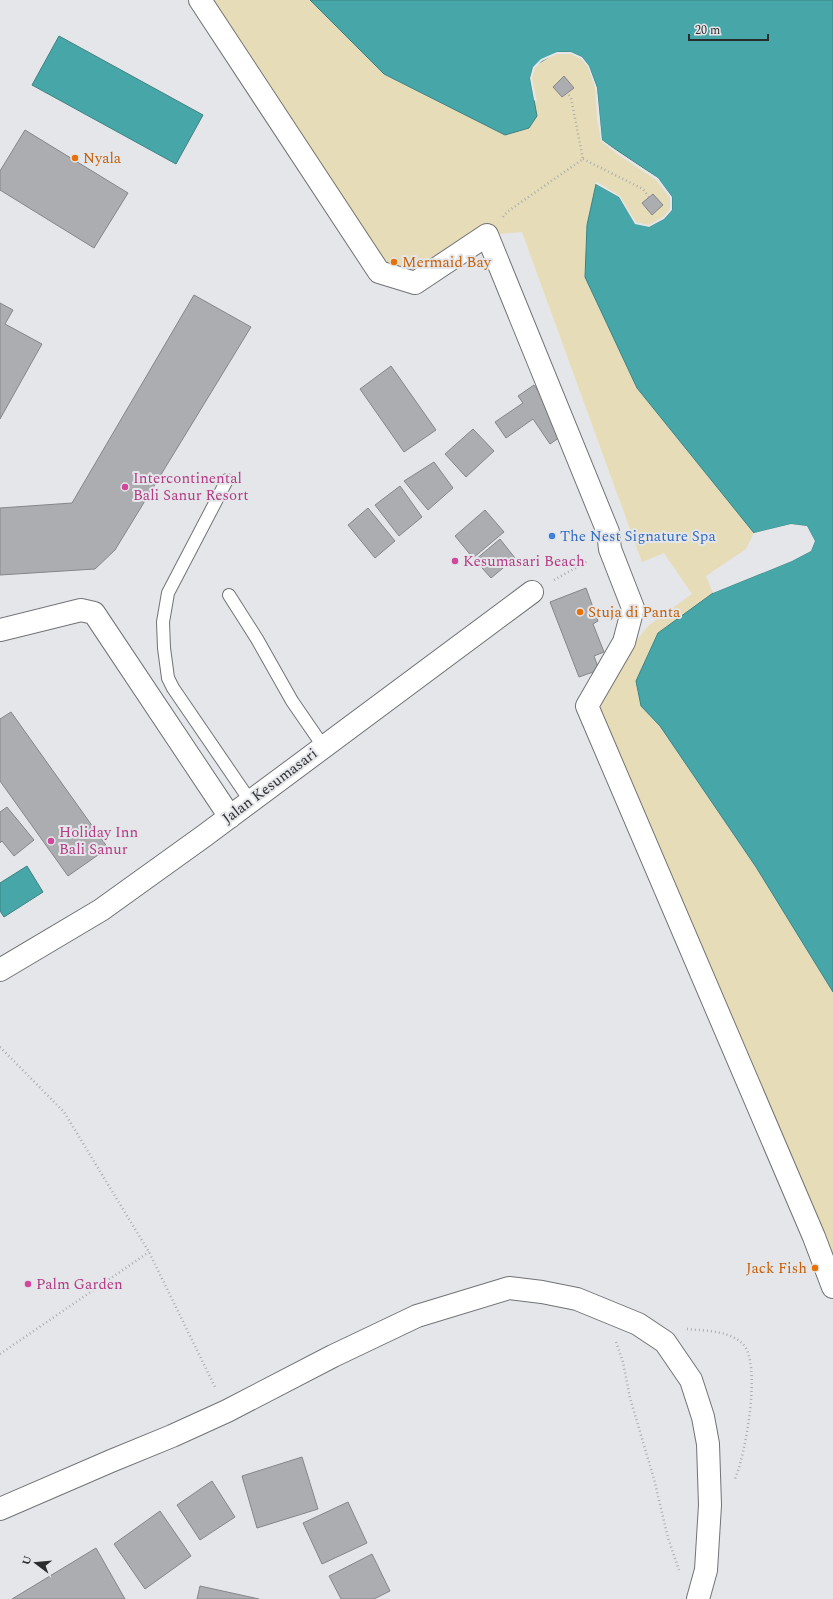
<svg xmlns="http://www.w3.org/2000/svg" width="833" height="1599" font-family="Spectral,serif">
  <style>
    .sand { fill: #e6dcb7 }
    .water { fill: #47a7a8; stroke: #3f8283 }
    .pier { fill: #e4e6e9 }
    .building { fill: #acadb1; stroke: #858689 }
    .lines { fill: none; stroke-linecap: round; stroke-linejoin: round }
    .lane-casing { stroke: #717376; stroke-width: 14 }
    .street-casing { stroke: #717376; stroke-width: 24 }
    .path { stroke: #abadaf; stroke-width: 2.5; stroke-dasharray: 1 3; stroke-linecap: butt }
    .lane { stroke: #fff; stroke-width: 12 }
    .street { stroke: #fff; stroke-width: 22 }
    .food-dot { fill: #e8710a; stroke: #e4e6e9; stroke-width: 1.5 }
    .hotel-dot { fill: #d1479c; stroke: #e4e6e9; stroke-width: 1.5 }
    .shop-dot { fill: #3f7fe0; stroke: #e4e6e9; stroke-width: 1.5 }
    .labels { text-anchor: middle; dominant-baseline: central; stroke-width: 4; stroke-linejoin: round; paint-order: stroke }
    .food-label { font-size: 15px; fill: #c56008; stroke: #e4e6e9; text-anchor: start }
    .hotel-label { font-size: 15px; fill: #b23c85; stroke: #e4e6e9; text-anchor: start }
    .shop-label { font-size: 15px; fill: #366cbe; stroke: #e4e6e9; text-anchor: start }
    .street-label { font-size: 15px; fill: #2b2c2d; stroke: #e4e6e9 }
  </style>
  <rect width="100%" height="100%" fill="#e4e6e9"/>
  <path class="sand" d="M200,0h110l74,74 121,61 25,-57 3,-11c20,-12 26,-20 49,-10l76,121 14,19 -35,191 117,145 -8,16 -40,27 7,17 -55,40 -17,73 19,20 96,141 77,125v295l-238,-586 18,-32 36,-44 43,-31 -28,-41 -22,9 -120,-330 -35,3 -72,48 -36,-11z"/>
  <path class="water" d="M310,0h523v992l-77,-125 -96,-141 -19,-20 -5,-25 22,-48 55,-40 79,-32 19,-10 4,-10 -8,-15 -16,-2 -37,9 -117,-145 -52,-111 2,-52 9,-41 23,13 16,26 14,4 15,-8 8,-9v-13l-14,-19 -56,-38 -5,-53 -8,-21 -7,-9 -11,-5h-14l-24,15 -3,11 7,38 -8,12 -24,7 -121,-61z
    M59,36l144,79 -27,49 -144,-79z
    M27,866l16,26 -39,25 -4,-6v-28z"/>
  <path class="pier" d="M557,52h14l11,5 7,9 8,22 5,52 16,12 40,26 14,19v13l-8,9 -15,8 -14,-3 -16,-27 -25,-14 3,-1 23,14 16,26 13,3 14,-8 7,-8v-11l-14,-18 -39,-26 -16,-13 -4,-22 -2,-31 -7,-21 -7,-8 -10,-5h-14l-15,7 -7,7 -3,10 5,24 -3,-2 -4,-22 3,-11 8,-8z
    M791,524l16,2 8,15 -4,10 -19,10 -79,32v-2l78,-32 19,-9 2,-9 -6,-14 -15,-1 -38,9 1,-2z"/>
  <path class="building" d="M564,76l10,12 -12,9 -9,-10z
    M25,130l103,63 -34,55 -94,-58v-19z
    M653,194l10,11 -11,10 -10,-12z
    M194,295l57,32 -136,223 -20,19 -95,6v-67l72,-5z
    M0,303l13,7 -8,14 37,20 -42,75z
    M391,366l45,64 -32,22 -44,-63z
    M534,385l5,7 2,-2 25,43 -16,11 -17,-25 -27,19 -11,-16 28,-19 -5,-7z
    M473,429l21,22 -28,26 -21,-23z
    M434,462l19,26 -25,22 -24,-29z
    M400,486l22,31 -23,19 -24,-31z
    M368,508l27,33 -20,17 -27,-33z
    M485,510l19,22 -31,26 -18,-22z
    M500,539l15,19 -24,20 -16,-18z
    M586,588l12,33 -5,3 11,28 -10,4 5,14 -20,7 -29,-75z
    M11,712l97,136 -40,28 -68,-95v-62z
    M7,807l27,33 -20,16 -12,-15 -2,2v-31z
    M302,1457l16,52 -61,19 -15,-52z
    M212,1481l23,36 -35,23 -23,-35z
    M348,1502l19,41 -45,21 -19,-41z
    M160,1511l31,45 -46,33 -31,-45z
    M96,1548l29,51h-113z
    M372,1554l18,37 -16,8h-33l-12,-23z
    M200,1586l59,13h-62z"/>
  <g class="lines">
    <g class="lane-casing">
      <path id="lane" d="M227,480l-59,113 -5,29 1,26 4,30 5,10 78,114
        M229,595l28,44 35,62 31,45"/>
    </g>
    <g class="street-casing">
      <path id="street" d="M200,0l179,272 36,11 72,-48 121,297 2,17 23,59 -9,34 -37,64 227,531 19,50
        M0,630l81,-20 13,3 136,204
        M0,970l101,-60 103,-74 328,-244
        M0,1509l111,-48 61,-25 55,-25 106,-55 84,-40 92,-28 33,4 35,7 61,25 27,18 26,38 12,37 5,27 2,61 -4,65 -8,29"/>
    </g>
    <path class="path" d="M583,159l60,30 10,14
      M503,217l4,-5 76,-53 -12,-61 -9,-12
      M554,580l34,-19
      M0,1047l64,65 85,140 67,137
      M687,1329c18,2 40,1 55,14 21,18 3,116 -8,138
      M616,1342l7,20 7,36 24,81 14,59 11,32
      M0,1354l149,-102"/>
    <use href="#lane" class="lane"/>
    <use href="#street" class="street"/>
  </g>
  <g class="food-dot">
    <circle cx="75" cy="158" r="4"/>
    <circle cx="394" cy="262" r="4"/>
    <circle cx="580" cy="612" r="4"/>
    <circle cx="815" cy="1268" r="4"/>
  </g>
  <g class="hotel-dot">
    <circle cx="125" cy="487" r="4"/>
    <circle cx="455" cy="561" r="4"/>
    <circle cx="51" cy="841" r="4"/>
    <circle cx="28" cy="1284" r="4"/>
  </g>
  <circle class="shop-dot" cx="552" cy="536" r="4"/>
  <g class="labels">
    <g class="food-label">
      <text x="83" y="158">Nyala</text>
      <text x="402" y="262">Mermaid Bay</text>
      <text x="588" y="612">Stuja di Panta</text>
      <text x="807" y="1268" text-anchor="end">Jack Fish</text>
    </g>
    <g class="hotel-label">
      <text x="133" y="478">Intercontinental<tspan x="133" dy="17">Bali Sanur Resort</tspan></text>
      <text x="463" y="561">Kesumasari Beach</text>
      <text x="59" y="832">Holiday Inn<tspan x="59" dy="17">Bali Sanur</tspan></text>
      <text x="36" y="1284">Palm Garden</text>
    </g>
    <g class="shop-label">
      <text x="560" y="536">The Nest Signature Spa</text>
    </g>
    <g class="street-label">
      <text transform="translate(270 786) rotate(-37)">Jalan Kesumasari</text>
    </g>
  </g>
  <g transform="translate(36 1563) rotate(286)" stroke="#e4e6e9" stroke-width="3" paint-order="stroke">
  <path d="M0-3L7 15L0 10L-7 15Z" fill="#2b2c2d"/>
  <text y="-6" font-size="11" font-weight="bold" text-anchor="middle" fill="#2b2c2d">U</text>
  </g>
  <path d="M689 34v6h79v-6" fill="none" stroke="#2b2c2d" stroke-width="2"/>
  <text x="695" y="34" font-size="12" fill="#2b2c2d" stroke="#e4e6e9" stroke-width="3" paint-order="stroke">20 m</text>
</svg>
